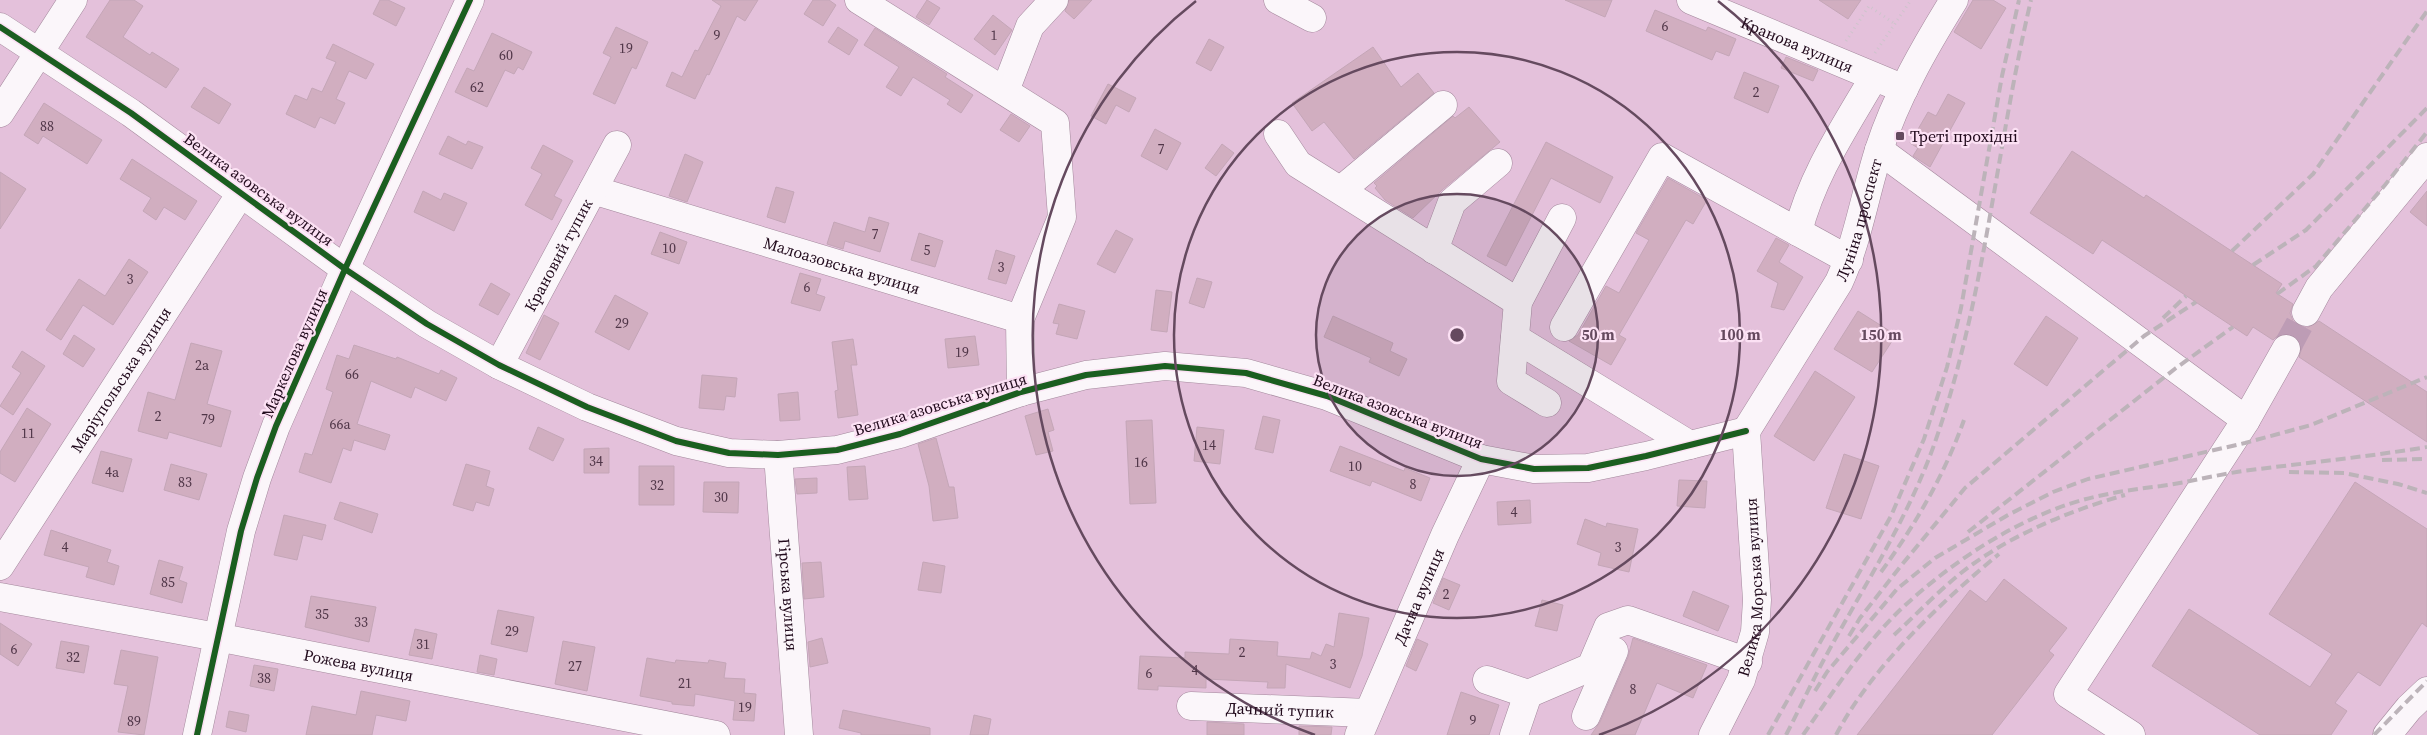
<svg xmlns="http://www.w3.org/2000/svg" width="2427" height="735" font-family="'Source Serif 4',serif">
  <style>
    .building { fill: #d1aec0; stroke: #c4a6b7 }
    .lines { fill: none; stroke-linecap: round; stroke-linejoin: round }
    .minor-tunnel { stroke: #bd9cb5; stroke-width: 28; stroke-dasharray: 28 14; stroke-linecap: butt }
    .minor-casing { stroke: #a3889c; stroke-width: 29 }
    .path { stroke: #cec4cc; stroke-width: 3; stroke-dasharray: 1 4; stroke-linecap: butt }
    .minor { stroke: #fbf6fa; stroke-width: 28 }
    .rail { stroke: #bcb3b9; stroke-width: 4; stroke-dasharray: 10 5; stroke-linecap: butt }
    .cycleway-casing { stroke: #fce1f4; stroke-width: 9 }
    .cycleway { stroke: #1b5e20; stroke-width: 6 }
    .ring { fill: none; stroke: #654a5f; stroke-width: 2.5 }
    .poi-dot { fill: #654a5f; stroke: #fce1f4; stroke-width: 2 }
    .labels { text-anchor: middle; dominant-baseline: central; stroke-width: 4.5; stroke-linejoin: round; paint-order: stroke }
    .number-label { font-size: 14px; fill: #503648 }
    .street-label { font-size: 16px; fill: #210a1c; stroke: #fce1f4 }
    .poi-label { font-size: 16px; fill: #210a1c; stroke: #fce1f4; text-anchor: start }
    .centre { fill: #654a5f; stroke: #fce1f4; stroke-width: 2.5 }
    .ring-label { font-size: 15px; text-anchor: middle; font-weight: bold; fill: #654a5f; stroke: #fce1f4; stroke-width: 4.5; stroke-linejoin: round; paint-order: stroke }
  </style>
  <rect width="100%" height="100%" fill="#e4c1db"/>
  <path class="building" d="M110,0h24l9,6 -20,31 27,18 2,-3 27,17 -13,19 -80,-51z
    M380,0h8l17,8 -9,18 -23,-12z
    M712,0h46l-13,21 -8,-5 -28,59 -2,-1 -12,25 -29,-13 6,-14 10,5 13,-27 3,1 23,-45z
    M813,0h16l7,5 -13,21 -19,-12z
    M927,0l13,8 -11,17 -13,-8z
    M1069,0h23l-18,19 -9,-8z
    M1565,0h47l-7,17z
    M1819,0h42l-13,19z
    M1973,0h20l13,8 -25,41 -27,-17z
    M1655,10l51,21 2,-4 28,12 -7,17 -13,-5 -4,9 -66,-29z
    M993,15l19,15 -17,25 -21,-16z
    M616,27l32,15 -12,27 -4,-2 -17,37 -22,-10 18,-37 -8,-4z
    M838,27l20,13 -9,15 -21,-13z
    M875,28l72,46 -2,3 28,18 -12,18 -14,-9 3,-4 -37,-23 -12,19 -15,-9 13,-20 -35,-22z
    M492,33l40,19 -9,18 -5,-3 -4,7 -9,-4 -18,37 -32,-15 12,-24 7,3z
    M1209,39l15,8 -13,24 -15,-8z
    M333,44l41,20 -8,15 -17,-8 -13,28 9,4 -10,21 -15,-7 -5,11 -29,-14 9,-19 12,5 5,-12 10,4 14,-30 -10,-4z
    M1373,47l28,40 17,-14 16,20 -80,66 -30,-37 -12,9 -20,-28z
    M1786,57l32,13 -5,11 -32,-13z
    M1744,72l35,14 -11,27 -34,-15z
    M1108,84l28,14 -7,14 -13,-7 -10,19 -15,-8z
    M204,87l27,17 -12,20 -28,-17z
    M1948,94l17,9 -35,64 -17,-11 5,-8 -8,-5 18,-31 8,4z
    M44,103l58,37 -15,24 -44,-28 -5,8 -14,-9z
    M1469,107l31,35 -58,48 -29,28 -28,-18 -10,-12 2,-2 -3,-3 79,-67 2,2z
    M1011,114l19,12 -11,16 -19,-12z
    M1155,129l26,14 -14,27 -26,-14z
    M448,136l18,9 2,-4 15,6 -11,22 -33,-15z
    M1546,142l67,35 -13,26 -49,-25 -45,88 -19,-10z
    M1222,144l12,9 -18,23 -11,-8z
    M543,145l30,16 -19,35 8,4 -10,20 -27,-15 17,-31 -11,-6z
    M2072,151l72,47 2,-3 136,89 -6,9 17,11 -3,9 3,8 5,4 9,3 12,-7 108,71v50l-128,-85 3,-9 -3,-7 -5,-5 -9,-3 -7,2 -5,5 -20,-13 -6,9 -145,-96 -9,14 -63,-41z
    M685,154l18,8 -16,40 -18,-6z
    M132,159l65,42 -12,19 -21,-13 -8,13 -13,-9 8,-13 -31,-19z
    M0,172l26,17 -26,40z
    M1668,178l39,22 -14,24 -7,-4 -67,115 7,4 -15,26 -42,-24 9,-6 28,-49 13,7 30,-53 -13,-7z
    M776,187l18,5 -9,31 -18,-6z
    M423,191l18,9 3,-7 23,10 -13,28 -40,-19z
    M2427,191v35l-17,-14z
    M869,217l20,6 -9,29 -35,-11 -2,8 -16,-5 7,-22 31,10z
    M1116,230l17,9 -18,34 -18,-9z
    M660,232l27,10 -8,22 -28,-10z
    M919,233l24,8 -8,26 -24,-7z
    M1776,238l13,7 -10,17 24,15 -19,33 -13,-3 7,-24 -21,-12z
    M996,250l19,6 -9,28 -18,-5z
    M129,259l19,13 -35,53 -30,-20 -22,35 -15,-10 33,-51 26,17z
    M800,273l21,6 -5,15 9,3 -5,14 -29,-8z
    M1197,278l15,4 -8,26 -15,-5z
    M491,283l19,11 -12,21 -19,-10z
    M1156,290l16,2 -5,40 -16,-2z
    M615,295l33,18 -19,37 -34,-18z
    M1059,304l26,7 -8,28 -21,-5 3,-10 -6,-1z
    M1858,311l38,24 -24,37 -38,-23z
    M544,315l15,8 -19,37 -14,-7z
    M1333,316l60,27 -3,8 17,8 -8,17 -30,-14 2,-4 -47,-21z
    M2046,316l32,22 -31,48 -33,-22z
    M74,335l21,14 -12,18 -20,-13z
    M975,336l4,29 -31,3 -3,-29z
    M853,339l4,26h-6l7,50 -20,3 -3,-27 3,-1 -6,-48z
    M191,343l31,8 -15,53 24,7 -10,36 -52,-15 -2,7 -29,-8 10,-39 27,8z
    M354,345l42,14 1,-2 42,17 2,-4 16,8 -11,23 -31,-14 -4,11 -40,-17 -14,43 33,11 -5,15 -31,-10 -3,11 -8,-3 -12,35 -32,-11 6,-19 7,2 21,-63 -7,-3 11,-34 12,4z
    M22,351l23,15 -32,49 -13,-9 21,-33 -9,-6z
    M1815,371l40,26 -41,64 -40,-25z
    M702,375l35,3 -2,19 -9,-1 -2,14 -25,-2z
    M798,392l2,28 -20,1 -2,-27z
    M27,408l24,16 -36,58 -15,-9v-21z
    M1048,409l6,21 -6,2 5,19 -17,4 -11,-39z
    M1263,416l17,4 -7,33 -18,-4z
    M1152,420l4,83 -26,1 -4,-83z
    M538,427l26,12 -11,22 -24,-12z
    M1197,427l27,3 -4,34 -26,-3z
    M936,438l13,49h5l4,31 -25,3 -4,-35 -11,-42z
    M1340,446l64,25 1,-3 25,10 -9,23 -49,-20 -2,5 -40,-15z
    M609,448v25h-25v-24z
    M101,451l31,8 -9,33 -31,-9z
    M1844,454l35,12 -18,53 -35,-11z
    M171,464l36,10 -8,26 -35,-10z
    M466,464l24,7 -4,15 8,3 -5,17 -13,-4 -3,9 -20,-6z
    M639,466h35v39h-35z
    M865,466l3,33 -19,1 -2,-33z
    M817,478v15l-20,1 -2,-15z
    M1679,480l28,1 -2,27 -28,-2z
    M704,482h35l-1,31 -35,-1z
    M2355,482l72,47v98l-5,-4 -42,63 -22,-14 -23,31 12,8 -16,24h-71l-108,-69 37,-57 121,78 22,-33 -63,-40z
    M1530,500l1,23 -33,2 -1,-23z
    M340,502l38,12 -6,19 -38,-14z
    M284,515l42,10 -4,15 -19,-5 -6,25 -23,-5z
    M1585,519l21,8 1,-4 31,6 -9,43 -31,-7 3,-12 -24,-9z
    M51,530l60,20 -4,12 12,4 -5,19 -28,-8 3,-10 -45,-12z
    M159,560l24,7 -4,13 8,3 -5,20 -32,-9z
    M821,562l3,35 -20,2 -2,-36z
    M923,562l22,4 -4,27 -23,-3z
    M1443,578l17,7 -11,25 -16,-7z
    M2004,579l63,49 -18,23 5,4 -62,80h-135l113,-145 16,12z
    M1693,591l36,15 -11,25 -35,-15z
    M311,596l65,11 -7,35 -64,-15z
    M1542,600l21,5 -6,26 -22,-5z
    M498,610l36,7 -7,35 -36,-8z
    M1339,613l30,5 -7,38 -12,32 -64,-24 -1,24h-18l1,-6 -62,-3v9l-48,-2v4l-20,-1 2,-33 45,2v-6l44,2 1,-15 48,3 -1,14 33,3 2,-7 9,4 5,-12 8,3z
    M0,623l32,21 -14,22 -18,-12z
    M415,629l22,5 -5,25 -23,-4z
    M822,638l6,25 -18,4 -2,-25z
    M1633,638l74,27 -14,33 -36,-15 -22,52h-44l9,-13 28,-65z
    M1417,639l11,5 -12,27 -10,-5z
    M61,641l28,5 -5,27 -28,-5z
    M563,641l32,6 -8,44 -32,-7z
    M121,650l37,7 -14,78 -26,-3 10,-46 -14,-2z
    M480,655l17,4 -3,16 -17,-3z
    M647,658l28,5 1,-3 32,3 1,-3 17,3 -2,15 21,1 -1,14 12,1 -2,27 -21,-1 2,-19 -40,-7 -1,12 -22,-2v-2l-32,-6z
    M254,665l24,4 -4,22 -24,-5z
    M361,691l49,10 -4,20 -30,-6 -4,20h-66l6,-29 44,9z
    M1461,692l38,13 -10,30h-42z
    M843,710l87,18v7h-69v-2l-22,-5z
    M229,711l20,4 -3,17 -20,-5z
    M974,715l17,4 -3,16h-18z
    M1207,722l37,2v11h-37z
    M1299,726l33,1 -1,8h-32z"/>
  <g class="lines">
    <path class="minor-tunnel" d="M2286,349l20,-37"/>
    <g class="minor-casing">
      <g id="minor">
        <path d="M859,0l196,123 7,94 -42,102 1,73"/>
        <path d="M1278,0l34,18"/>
        <path id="s1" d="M1691,0l213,89"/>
        <path d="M0,27l131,86 214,156 82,55 72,41 88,42 89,34 53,12 49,2 59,-5 63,-16 121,-42 65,-17 79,-9 81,7 81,23 154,63 53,10 54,-1 58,-12 100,-25"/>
        <path d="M1005,91l25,-65 24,-26"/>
        <path d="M0,113l73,-113"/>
        <path d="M1278,134l20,30 220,138"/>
        <path d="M1879,150l367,270"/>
        <path id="s2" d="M593,190l427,129"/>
        <path d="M1341,190l102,-85"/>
        <path d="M1798,232c14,-57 47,-105 76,-155"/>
        <path d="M1434,250l18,-48 46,-39"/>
        <path d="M2306,312l13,-24 108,-131"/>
        <path d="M1564,327l98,-170 187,103"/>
        <path d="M1515,338l175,107"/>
        <path id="s3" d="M499,365l118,-220"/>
        <path d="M1547,403l-36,-22 7,-79 44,-84"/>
        <path id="s4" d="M1746,431l93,-149c19,-42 26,-88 40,-132 17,-53 46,-103 75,-150"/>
        <path id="s5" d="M778,455l21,280"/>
        <path id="s6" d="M0,566l241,-373"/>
        <path id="s7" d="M0,597l217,40 499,98"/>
        <path d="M1487,680l41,14 63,-27 17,-40 20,-7 120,42"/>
        <path id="s8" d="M1191,706l177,7"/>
        <path d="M1586,716l28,-65"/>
        <path d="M197,735l44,-204 16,-53 19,-52 69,-157 125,-269"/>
        <path id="s9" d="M1359,735l86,-200 36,-76"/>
        <path d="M1514,735l14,-41"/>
        <path id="s10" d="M1713,735l28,-55 14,-48 2,-32 -11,-169"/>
        <path d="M2131,735l-63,-41 178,-274 40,-71"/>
        <path d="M2387,735l22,-27 18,-17"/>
      </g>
    </g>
    <path class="path" d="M1846,41l23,-35 26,18
      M1875,53l36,-53"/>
    <use href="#minor" class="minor"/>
    <path class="rail" d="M2232,251l81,-77 114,-163
      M2253,265l53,-35 121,-122
      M2277,294l39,-28 69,-81 42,-53
      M2163,318l23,-22
      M2382,460l45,-1
      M2289,472l55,1 54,11 29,9
      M1968,532l208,-164 57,-41
      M1881,572c34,-47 63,-96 83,-152
      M1894,635c24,-22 53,-53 79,-71 45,-32 99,-54 152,-69
      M1849,636l11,-18 40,-51 65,-79 179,-152 52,-34
      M1815,691l12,-19 70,-83 38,-31 73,-43 45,-23 35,-13 157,-36 66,-18 116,-48
      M1768,735l123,-219 33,-77 23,-72 14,-59 41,-232 17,-76
      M1786,735c12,-23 23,-47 35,-70 39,-73 85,-142 113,-220 51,-144 62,-297 97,-445
      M1803,735c30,-43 59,-88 97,-125 48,-45 107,-85 169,-106 31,-10 60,-14 92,-18 28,-4 55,-11 82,-15 62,-8 123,-14 184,-24
      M1836,735c35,-67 105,-133 163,-181
      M2374,735l53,-54"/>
    <g class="cycleway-casing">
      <path id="cycleway" d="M0,27l131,86 214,156 82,55 72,41 88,42 89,34 53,12 49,2 59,-5 63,-16 121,-42 65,-17 79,-9 81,7 81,23 154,63 53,10 54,-1 58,-12 100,-25
        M197,735l44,-204 16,-53 19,-52 69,-157 125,-269"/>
    </g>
    <use href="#cycleway" class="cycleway"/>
  </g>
  <circle cx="1457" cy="335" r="141" fill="#654a5f" fill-opacity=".12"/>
  <g class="ring">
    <circle cx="1457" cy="335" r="141"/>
    <circle cx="1457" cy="335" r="283"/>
    <path d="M1315 735A424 424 0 0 1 1196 1M1718 1A424 424 0 0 1 1599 735"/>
  </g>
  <rect class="poi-dot" x="1895" y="131" width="10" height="10" rx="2.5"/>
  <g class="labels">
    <g class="number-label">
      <text x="1665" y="26">6</text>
      <text x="717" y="35">9</text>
      <text x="994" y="35">1</text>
      <text x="626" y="48">19</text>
      <text x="506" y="55">60</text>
      <text x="477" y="87">62</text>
      <text x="1756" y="92">2</text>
      <text x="47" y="126">88</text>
      <text x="1161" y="149">7</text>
      <text x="875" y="234">7</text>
      <text x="669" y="248">10</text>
      <text x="927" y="250">5</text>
      <text x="1001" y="267">3</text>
      <text x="130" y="279">3</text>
      <text x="807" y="287">6</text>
      <text x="622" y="323">29</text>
      <text x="962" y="352">19</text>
      <text x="202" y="365">2а</text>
      <text x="352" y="374">66</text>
      <text x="158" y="416">2</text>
      <text x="208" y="419">79</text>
      <text x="340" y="424">66а</text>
      <text x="28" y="433">11</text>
      <text x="1209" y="445">14</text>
      <text x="596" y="461">34</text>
      <text x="1141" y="462">16</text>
      <text x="1355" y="466">10</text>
      <text x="112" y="472">4а</text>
      <text x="185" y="482">83</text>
      <text x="1413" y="484">8</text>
      <text x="657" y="485">32</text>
      <text x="721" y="497">30</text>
      <text x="1514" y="512">4</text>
      <text x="65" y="547">4</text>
      <text x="1618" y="547">3</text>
      <text x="168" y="582">85</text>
      <text x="1446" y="594">2</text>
      <text x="322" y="614">35</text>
      <text x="361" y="622">33</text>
      <text x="512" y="631">29</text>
      <text x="423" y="644">31</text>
      <text x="14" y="649">6</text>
      <text x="1242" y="652">2</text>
      <text x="73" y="657">32</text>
      <text x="1333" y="664">3</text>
      <text x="575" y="666">27</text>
      <text x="1195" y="670">4</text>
      <text x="1149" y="673">6</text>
      <text x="264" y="678">38</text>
      <text x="685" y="683">21</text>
      <text x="1633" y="689">8</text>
      <text x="745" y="707">19</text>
      <text x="1473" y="720">9</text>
      <text x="134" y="721">89</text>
    </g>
    <g class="street-label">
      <text stroke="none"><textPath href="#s1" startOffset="115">Кранова вулиця</textPath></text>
      <text transform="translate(259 189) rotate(36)">Велика азовська вулиця</text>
      <text stroke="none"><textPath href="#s4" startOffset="241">Луніна проспект</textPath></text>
      <text stroke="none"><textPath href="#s3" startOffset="125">Крановий тупик</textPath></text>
      <text stroke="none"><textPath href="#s2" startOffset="260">Малоазовська вулиця</textPath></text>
      <text transform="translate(294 353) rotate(-66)">Маркелова вулиця</text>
      <text stroke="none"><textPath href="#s6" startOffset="222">Маріупольська вулиця</textPath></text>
      <text transform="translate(940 404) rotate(-17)">Велика азовська вулиця</text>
      <text transform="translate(1398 411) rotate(21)">Велика азовська вулиця</text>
      <text stroke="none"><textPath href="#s10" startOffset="156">Велика Морська вулиця</textPath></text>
      <text stroke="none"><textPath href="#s5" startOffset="140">Гірська вулиця</textPath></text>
      <text stroke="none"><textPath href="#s9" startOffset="151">Дачна вулиця</textPath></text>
      <text stroke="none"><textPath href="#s7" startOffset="365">Рожева вулиця</textPath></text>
      <text stroke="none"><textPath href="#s8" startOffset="89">Дачний тупик</textPath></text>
    </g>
    <g class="poi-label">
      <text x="1910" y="136">Треті прохідні</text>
    </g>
  </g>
  <circle cx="1457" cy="335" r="8" class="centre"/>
  <g class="ring-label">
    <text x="1598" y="340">50 m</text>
    <text x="1740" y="340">100 m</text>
    <text x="1881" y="340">150 m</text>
  </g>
</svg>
